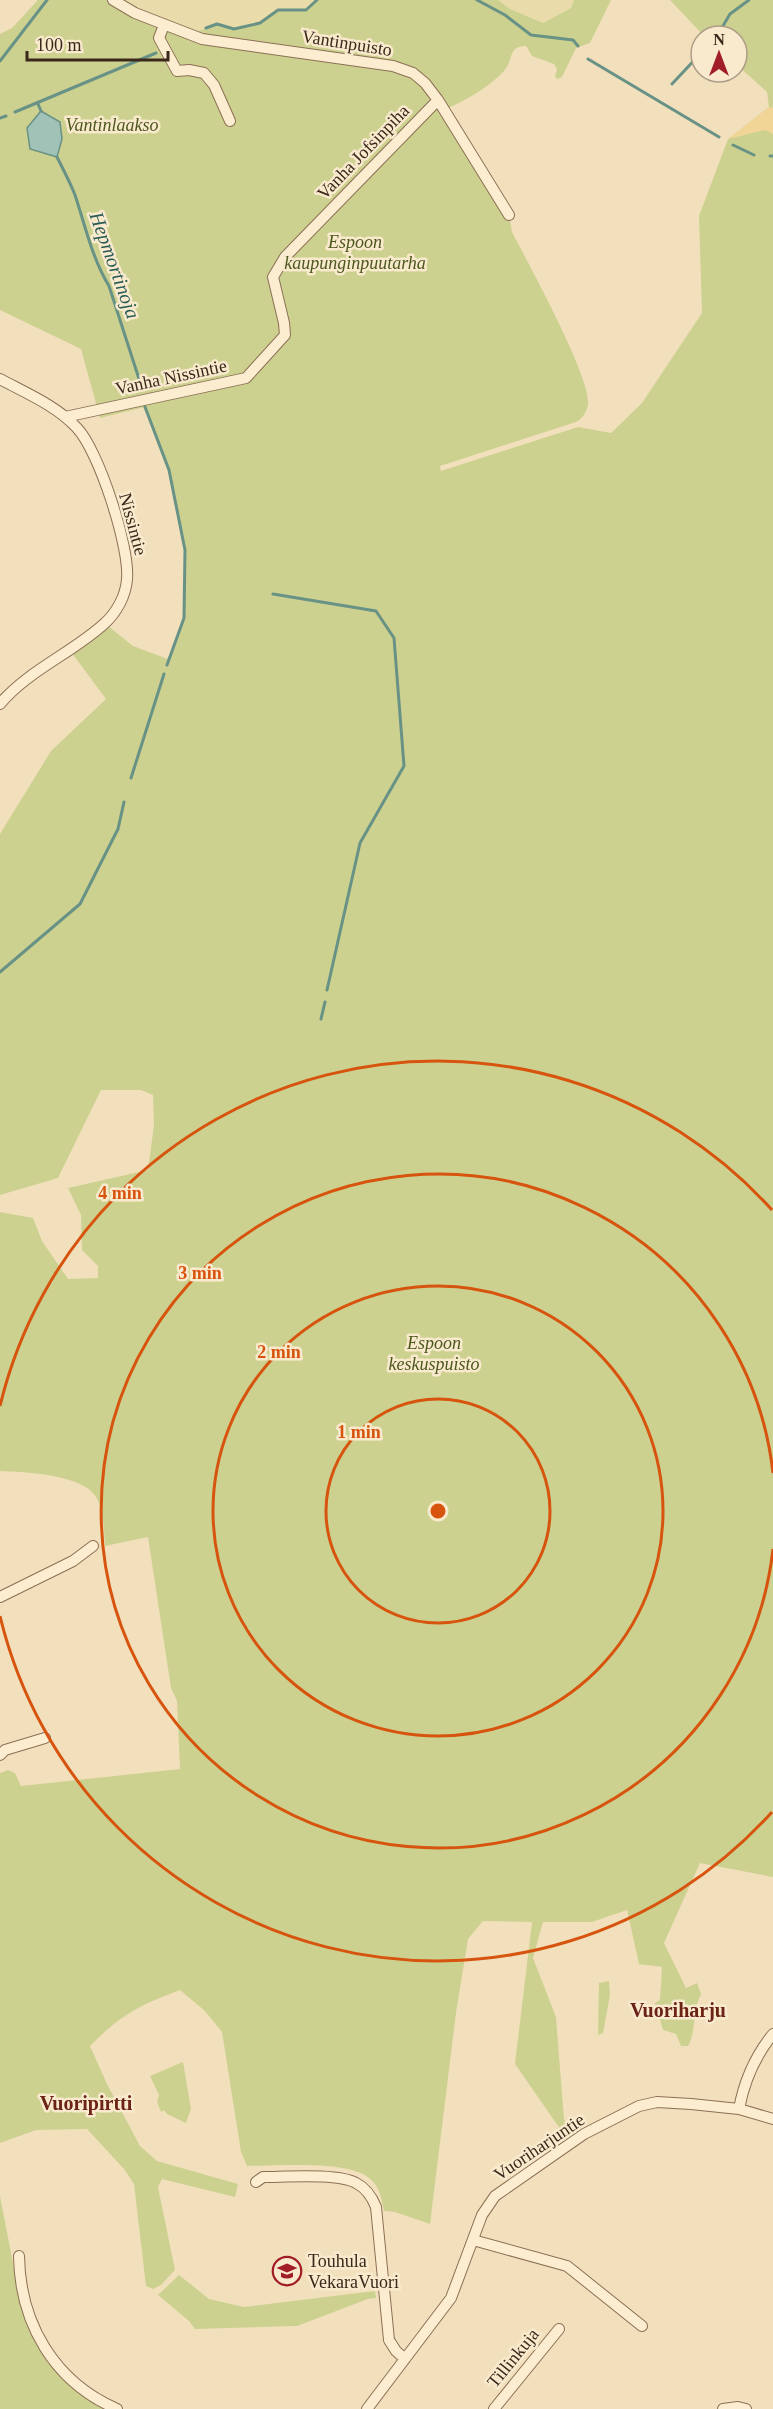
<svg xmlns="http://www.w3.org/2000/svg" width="773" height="2409" font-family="'Times New Roman',serif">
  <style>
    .farmland { fill: #e9dbaa }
    .green { fill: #cdd190 }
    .sand { fill: #f1d597 }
    .water { fill: #a1c3b7; stroke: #689285; stroke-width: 1.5 }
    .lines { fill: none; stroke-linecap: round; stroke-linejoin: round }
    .stream { stroke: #689285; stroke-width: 3 }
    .minor-casing { stroke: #8c6f54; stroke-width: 12 }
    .minor { stroke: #fcedd1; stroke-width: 10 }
    .ring { fill: none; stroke: #d7540e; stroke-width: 3 }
    .labels { text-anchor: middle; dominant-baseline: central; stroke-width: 5; stroke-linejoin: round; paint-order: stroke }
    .street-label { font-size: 18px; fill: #3a281b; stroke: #f9eace }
    .park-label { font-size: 18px; font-style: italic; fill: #4d581f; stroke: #f9eace }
    .poi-label { font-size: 18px; fill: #3a281b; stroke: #f9eace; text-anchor: start }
    .water-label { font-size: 20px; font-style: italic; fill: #285b55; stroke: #f9eace }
    .neighbourhood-label { font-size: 20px; font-weight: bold; fill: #6b2316; stroke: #f9eace }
    .centre { fill: #d7540e; stroke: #f9eace; stroke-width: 3 }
    .ring-label { font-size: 18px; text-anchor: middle; font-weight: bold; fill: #d7540e; stroke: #f9eace; stroke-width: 5; stroke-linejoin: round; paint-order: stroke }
  </style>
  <rect width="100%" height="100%" fill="#f2e0bd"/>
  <path class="farmland" d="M125,0h192l-11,10h-28l-18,13 -26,6 -17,-5 -29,11 -66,-30z
    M498,0h76l-3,8 -28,15 -33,-14z"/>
  <path class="green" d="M38,0h87l-3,5 66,30 29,-11 17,5 26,-5 18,-14h28l11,-10h181l12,9 33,14 28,-15 3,-8h37l-21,43 -14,5 -14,29 -5,2 -2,-3 2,-7 -3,-5 -22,-8 -6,-10c-19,0 -12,15 -22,25 -17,18 -38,29 -60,39l65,105 3,17c16,31 79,145 76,172 -1,8 -6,15 -12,18l-136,44 1,5 137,-44 33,6 31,-30 60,-90 -3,-97 29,-77 41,-32 -2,-15 -30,-27v-29h-33l-34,-36h103v1877l-73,-14 -36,80 22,45 11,-5 4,11c-9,17 -4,36 -13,52h-7l-5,-12 -13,-4 -8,-27 5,-3 2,-33 -23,-3 -12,-54 -35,12h-49l-10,36 23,59 8,102 8,13 -7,4 -50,-72 17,-142 -49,-1 -15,18 -12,74 -26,211 -35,-12 -11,-1c-3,-13 -4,-25 -15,-33 -21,-18 -93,-12 -122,-12l-6,-14 -19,-120 -17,-21 -25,-21c-42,16 -58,24 -90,56l17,38 33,62 17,15 81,23 -3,13 -73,-18 -4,8 17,83 -14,15 -8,4 -7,-3 -12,-102 -10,-15 -37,-40 -51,1 -36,13v-370l8,-3 7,3 6,13 159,-17 -3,-68 -6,-13 -23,-151 -43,9c-1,-15 -1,-36 -9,-49 -13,-23 -73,-25 -96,-26v-259l33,6 9,23 26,38 30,-1v-12l-16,-16 -1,-35 -13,-27 80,-18 6,-45 -1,-30 -12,-5h-40l-43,88 -58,17v-361l51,-83 55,-52 -34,-46 36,-27 25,20 35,13 16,-41 1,-68 -16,-80 -24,-63 -45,11 -19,-69 -81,-39v-276l12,-6z
    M609,1981l1,14 -7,38 -5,2 1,-52z
    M183,2062l8,47 -5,14 -19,-9 -3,-4 -3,2 -4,-10 2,-7 -9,-19z
    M0,2196l19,98 16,45 75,70h-110z
    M179,2275l30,24 35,8 131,-16 1,7 -8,1 -71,27 -102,3 -6,-8 -31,-26z"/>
  <path class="sand" d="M769,107l4,1v26l-8,-4 -37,9z"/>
  <path class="water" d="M41,111l19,11 2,17 -5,18 -27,-8 -3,-21z"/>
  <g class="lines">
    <path class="stream" d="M477,0l28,15 26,20 42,5 5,6
      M206,28l11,-4 17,5 26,-6 18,-13h28l11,-10
      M717,36l13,-22 19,-14
      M588,59l131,78
      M0,61l47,-61
      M672,84l29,-31
      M38,104l3,7
      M15,112l141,-59
      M0,118l6,-2
      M733,145l21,10
      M770,156h3
      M57,157c6,12 13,25 18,38 10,30 17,63 34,91l32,99
      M145,407l24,63 16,80 -1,68 -17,47
      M273,594l103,17 18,27 10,128 -44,77 -33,147
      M131,778l33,-104
      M0,972l80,-68 38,-75 6,-27
      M321,1019l4,-17"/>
    <g class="minor-casing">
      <path id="minor" d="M113,0l22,13 67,26 191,27 20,7 12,10 13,17 71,115
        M164,25l-5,13 18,33 12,-1 15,3 10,12 16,36
        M0,379c26,14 57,27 77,49 22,23 53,120 50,151 -1,16 -10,33 -22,44 -31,29 -78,48 -105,81
        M65,417l181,-39 39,-43 -1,-12 -11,-46 12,-20 153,-157
        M0,1597l73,-36 20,-15
        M0,1755l5,-5 40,-12
        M739,2109c5,-27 16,-53 34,-75
        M256,2182l7,-5c22,0 75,-4 93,6 10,5 16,14 20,24l13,133 7,11 9,8
        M473,2240l94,26 75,60
        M19,2256c1,67 35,126 98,153
        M367,2409l84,-111 31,-83 13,-19 89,-62 55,-28 18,-4 34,2 48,5 34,10
        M494,2409l65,-80
        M723,2409l15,-2 8,2"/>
    </g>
    <use href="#minor" class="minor"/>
  </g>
  <g class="ring">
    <circle cx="438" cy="1511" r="112"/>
    <circle cx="438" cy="1511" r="225"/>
    <path d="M773 1549A337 337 0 1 1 773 1473"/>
    <path d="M772 1812A450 450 0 0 1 0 1616M0 1406A450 450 0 0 1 772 1210"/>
  </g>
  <defs>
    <g id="school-ring" transform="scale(1.5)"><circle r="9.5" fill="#f9eace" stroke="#a11e26" stroke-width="1.5"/><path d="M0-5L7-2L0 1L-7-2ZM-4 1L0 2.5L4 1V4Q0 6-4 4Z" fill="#a11e26"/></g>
  </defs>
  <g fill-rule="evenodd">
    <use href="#school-ring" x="287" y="2271"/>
  </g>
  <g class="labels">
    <g class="street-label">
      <text transform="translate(347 43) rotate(9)">Vantinpuisto</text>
      <text transform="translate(363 152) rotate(-46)">Vanha Jofsinpiha</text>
      <text transform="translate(171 377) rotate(-12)">Vanha Nissintie</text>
      <text transform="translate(133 524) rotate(75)">Nissintie</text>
      <text transform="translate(539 2147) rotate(-34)">Vuoriharjuntie</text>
      <text transform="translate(513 2358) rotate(-51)">Tillinkuja</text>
    </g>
    <g class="park-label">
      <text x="112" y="125">Vantinlaakso</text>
      <text x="355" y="242">Espoon<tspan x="355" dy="21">kaupunginpuutarha</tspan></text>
      <text x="434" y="1343">Espoon<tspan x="434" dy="21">keskuspuisto</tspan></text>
    </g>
    <g class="poi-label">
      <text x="308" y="2261">Touhula<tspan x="308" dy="21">VekaraVuori</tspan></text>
    </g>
    <g class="water-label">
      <text transform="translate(115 265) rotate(70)">Hepmortinoja</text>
    </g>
    <g class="neighbourhood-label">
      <text x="678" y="2010">Vuoriharju</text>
      <text x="86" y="2103">Vuoripirtti</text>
    </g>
  </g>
  <circle cx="438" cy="1511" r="9" class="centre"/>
  <g class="ring-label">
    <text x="120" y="1199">4 min</text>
    <text x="200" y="1279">3 min</text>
    <text x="279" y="1358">2 min</text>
    <text x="359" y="1438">1 min</text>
  </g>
  <g transform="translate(719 54)"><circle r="28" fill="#f9eace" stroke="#ad9c86" stroke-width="1.5"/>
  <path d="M0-4.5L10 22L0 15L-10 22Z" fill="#a11e26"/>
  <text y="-9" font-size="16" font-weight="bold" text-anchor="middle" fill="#3a281b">N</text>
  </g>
  <path d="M27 51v9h141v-9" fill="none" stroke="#3a281b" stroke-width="3"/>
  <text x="36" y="51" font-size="18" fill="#3a281b" stroke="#f9eace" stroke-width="4.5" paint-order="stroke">100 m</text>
</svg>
